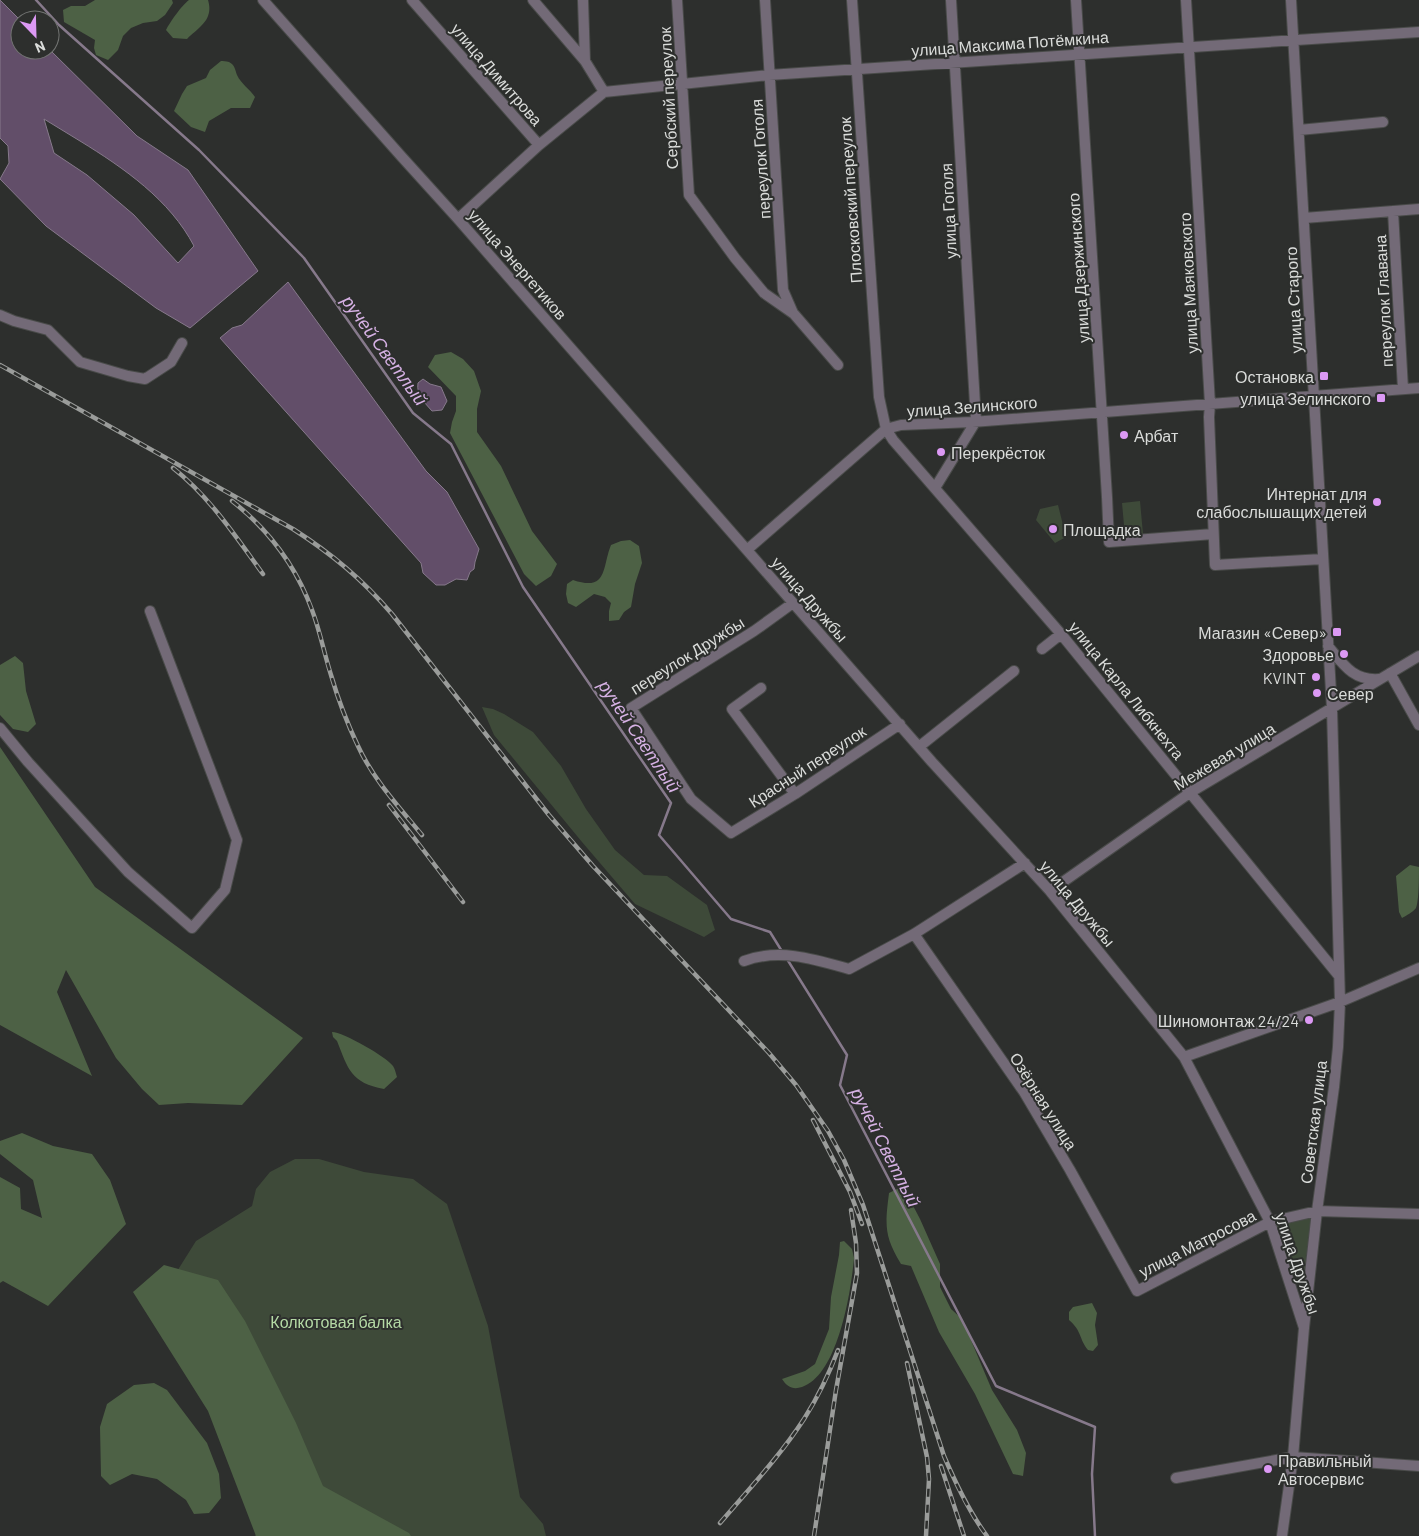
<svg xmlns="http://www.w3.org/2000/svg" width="1419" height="1536" font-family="Barlow,sans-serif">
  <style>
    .green { fill: #3e4a39 }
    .forest { fill: #4d6145 }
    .water { fill: #624e69; stroke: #86798b; fill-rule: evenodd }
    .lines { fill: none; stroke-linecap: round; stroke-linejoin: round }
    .stream { stroke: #86798b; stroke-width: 2.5 }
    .minor-casing { stroke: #494b49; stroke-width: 12 }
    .minor { stroke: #736a77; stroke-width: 10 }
    .rail-casing { stroke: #9a9c9a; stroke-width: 4.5 }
    .rail { stroke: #2d2f2d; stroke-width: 2.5; stroke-dasharray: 8; stroke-linecap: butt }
    .poi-dot { fill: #dc99f4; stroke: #2d2f2d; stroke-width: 2 }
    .labels { text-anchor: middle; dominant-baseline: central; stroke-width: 4; stroke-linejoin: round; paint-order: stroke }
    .street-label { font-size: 16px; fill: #dadcda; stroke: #2d2f2d }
    .poi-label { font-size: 16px; fill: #dadcda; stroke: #2d2f2d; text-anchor: end }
    .park-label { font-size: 16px; fill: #b4d9a5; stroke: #2d2f2d }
    .water-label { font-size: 18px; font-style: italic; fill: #d6b1e4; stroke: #2d2f2d }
  </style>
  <rect width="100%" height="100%" fill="#2d2f2d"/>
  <path class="green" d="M1140,501l3,33 -18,2 -3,-33z
    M1058,505l8,32 -11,6 -19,-23 4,-11z
    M482,707l11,2 11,5 29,18 28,34 25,43 29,41 29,25 23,1 40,29 8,25 -11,7 -69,-33 -53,-62 -88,-107z
    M295,1159h24l45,13 49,7 34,25 41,122 32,171 23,27 3,12h-291l15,-29 -106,-215 32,-51 56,-35 4,-17 14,-17z
    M1312,1216l-9,84 -27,-76z"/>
  <path class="forest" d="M95,0h77l1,3 -8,12 -8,6 -14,2 -12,5 -8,8 -5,14 -10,10 -12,-5 -2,-7 1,-8 -31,-18 -1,-12 8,-4h14z
    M189,0h19c6,20 -9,27 -21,39l-14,-1 -7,-8c4,-8 16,-25 23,-30z
    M221,61c2,0 5,0 8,1 6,3 6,8 8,13 4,9 13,14 18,22l-5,11h-19l-22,13 -4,11 -14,-5 -17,-16 8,-17 5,-8 19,-8 4,-8z
    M451,352l12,7 11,12 7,20 -4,18v23l24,34 31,65 25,33 -6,12 -15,10 -12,-12 -74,-141 2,-11 4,-11v-15l-28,-29 7,-12z
    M630,540l9,6 3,17 -7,21 -4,23 -7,5 -5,8 -10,1v-10l2,-8 -6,-6 -11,-3 -18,13 -8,-4 -2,-9 1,-10 6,-4c35,12 29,-13 38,-35l10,-4z
    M15,656l8,7 3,28 10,33 -8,8 -15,-3 -13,-14v-50z
    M0,747l95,140 208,151 -61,67 -54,-2 -29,2 -17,-16 -26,-31 -50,-88 -9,22 35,84 -92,-51z
    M1410,865l9,2c0,10 0,34 -3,41 -4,5 -9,7 -14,10l-3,-6 -3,-36z
    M332,1032c11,0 55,25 61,34 2,3 3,8 4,11l-13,12c-33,-6 -36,-20 -47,-48l-4,-4z
    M22,1133l31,13 39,8 18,26 16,44 -78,82 -45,-25 -3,2v-106l20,11 1,21 21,9 -9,-38 -33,-26v-13z
    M899,1188l10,10 11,21 20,45v23l11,22 11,10 30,71 25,40 9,23 -3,23 -10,-2 -38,-80 -36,-62 -28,-66 -10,-2c-17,-28 -16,-39 -12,-71z
    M844,1241l8,8 2,9c-3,34 -16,117 -52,129 -9,3 -15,0 -20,-8l23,-8 10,-7 14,-35 2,-32 8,-42 1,-13z
    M164,1265l54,15 27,41 51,102 27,63 86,47 2,3h-155l-48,-125 -75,-119z
    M1092,1303l5,10 -2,12 3,20 -5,6 -5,-1c-9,-11 -6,-19 -19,-30v-8l4,-5z
    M154,1383l13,7 40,53 12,31 2,24 -12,15 -15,1 -8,-14 -29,-21 -25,-5 -22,11 -9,-9 -1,-49 7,-23 27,-19z"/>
  <path class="water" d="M0,0l20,20v30h30l87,86 51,34 70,101 -68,57 -34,-20 -110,-82 -46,-47 9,-16 -1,-17 -8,-8zM44,119c12,7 24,15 36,22 44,27 90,59 114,105l-16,17 -44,-48 -47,-40 -33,-22z
    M288,282l138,189 21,21 32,57 -4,13 -1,7 -4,3 -3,8 -11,-1 -11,6h-9l-13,-12 -2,-10 -201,-225 12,-10 10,-3z
    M423,379l7,5 11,3 6,14 -5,9 -10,1c-7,-8 -16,-16 -14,-28z"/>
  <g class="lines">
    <path class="stream" d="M36,0l23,25 140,125 105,108 109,155 38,31 72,143 148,216 -12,32 72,84 39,13 13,21
      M787,959l60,96 -7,30 156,301 99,41 -3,47 3,62"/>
    <g class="minor-casing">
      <path id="minor" d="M263,0l138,156 57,63 474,543 118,129 134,166 86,165 34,106
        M412,0l127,145
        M533,0l52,61 19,31
        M583,0l2,61
        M677,0l12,195 46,63 29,35 30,21 44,51
        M765,0l18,290 10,23
        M852,0l27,397 7,32 7,11 168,194 278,342
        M1076,0l31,497 2,45 104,-8
        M1186,0l24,404 -1,13 6,148 108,-6
        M604,92l165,-17 650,-43
        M1299,130l84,-8
        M1393,211l10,178
        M1304,218l115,-9
        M458,219l81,-74 65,-53
        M0,315l14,6 34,9 32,32 48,14 17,3 26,-17 11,-19
        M935,488l41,-67 -25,-421
        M748,549l138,-120 15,-4 71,-3 447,-34
        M793,603l-39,28 -123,77 60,91 40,34 64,-39 105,-70
        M1328,646c15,18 25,35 51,33
        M1042,649l19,-15
        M1390,673l29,52
        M761,688l-29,21 63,85
        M0,728l28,34 100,110 64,56 33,-38 12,-50 -87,-229
        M920,746l94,-75
        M1050,891l141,-99 228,-136
        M914,934l110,158 46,78 67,121 133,-69 47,-11 102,3
        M744,961c35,-13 70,-2 105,8l65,-35 111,-71
        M1184,1057l156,-55 79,-34
        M1176,1478l117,-21 126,9
        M1282,1536l11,-79 11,-129 13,-117 17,-124 4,-40 2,-45 -8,-293 -41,-709"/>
    </g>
    <use href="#minor" class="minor"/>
    <g class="rail-casing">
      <path id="rail" d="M0,365l293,164c39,25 69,50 99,85l157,201 44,51 176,187 27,32 32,46 16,29 19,45 81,251c12,28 25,56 43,80
        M173,468c37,29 63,69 90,106
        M232,501c37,29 64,65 80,109 8,21 12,43 19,65 7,24 16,48 27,71 15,33 41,61 64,89
        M389,805l74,97
        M813,1120l37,72 12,32
        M907,1363l20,94 2,22 -3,57
        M941,1466l23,70
        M720,1523c29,-34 60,-67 84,-104 14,-22 25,-45 34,-69
        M814,1536l22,-146 21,-117 -1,-30 -5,-33"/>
    </g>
    <use href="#rail" class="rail"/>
  </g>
  <g class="poi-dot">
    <rect x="1319" y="371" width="10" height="10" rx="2.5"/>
    <rect x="1376" y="393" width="10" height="10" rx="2.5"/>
    <circle cx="1124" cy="435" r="5"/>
    <circle cx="941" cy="452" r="5"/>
    <circle cx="1377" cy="502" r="5"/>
    <circle cx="1053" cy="529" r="5"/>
    <rect x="1332" y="627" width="10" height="10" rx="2.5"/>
    <circle cx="1344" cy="654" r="5"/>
    <circle cx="1316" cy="677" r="5"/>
    <circle cx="1317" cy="693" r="5"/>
    <circle cx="1309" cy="1020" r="5"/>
    <circle cx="1268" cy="1469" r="5"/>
  </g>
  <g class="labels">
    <g class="street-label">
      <text transform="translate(1010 43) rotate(-4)">улица Максима Потёмкина</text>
      <text transform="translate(497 74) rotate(49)">улица Димитрова</text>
      <text transform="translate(668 98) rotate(-93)">Сербский переулок</text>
      <text transform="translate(760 159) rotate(-94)">переулок Гоголя</text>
      <text transform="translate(850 200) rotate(-94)">Плосковский переулок</text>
      <text transform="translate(948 211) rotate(-93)">улица Гоголя</text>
      <text transform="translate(518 264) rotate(49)">улица Энергетиков</text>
      <text transform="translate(1078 268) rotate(-94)">улица Дзержинского</text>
      <text transform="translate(1188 283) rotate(-93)">улица Маяковского</text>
      <text transform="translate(1293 300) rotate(-93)">улица Старого</text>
      <text transform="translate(1383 301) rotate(-93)">переулок Главана</text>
      <text transform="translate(972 406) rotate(-4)">улица Зелинского</text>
      <text transform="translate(810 599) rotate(49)">улица Дружбы</text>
      <text transform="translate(687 655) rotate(-32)">переулок Дружбы</text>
      <text transform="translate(1127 690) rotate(51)">улица Карла Либкнехта</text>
      <text transform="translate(1224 756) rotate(-31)">Межевая улица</text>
      <text transform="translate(807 766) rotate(-33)">Красный переулок</text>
      <text transform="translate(1078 903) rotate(50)">улица Дружбы</text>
      <text transform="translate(1044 1101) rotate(58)">Озёрная улица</text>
      <text transform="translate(1313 1122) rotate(-83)">Советская улица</text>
      <text transform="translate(1197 1243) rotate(-27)">улица Матросова</text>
      <text transform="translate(1298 1263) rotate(71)">улица Дружбы</text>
    </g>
    <g class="poi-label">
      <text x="1314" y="376">Остановка</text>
      <text x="1371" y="398">улица Зелинского</text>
      <text x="1134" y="435" text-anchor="start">Арбат</text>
      <text x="951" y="452" text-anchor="start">Перекрёсток</text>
      <text x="1367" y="493">Интернат для<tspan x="1367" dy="18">слабослышащих детей</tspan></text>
      <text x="1063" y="529" text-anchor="start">Площадка</text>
      <text x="1327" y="632">Магазин «Север»</text>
      <text x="1334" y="654">Здоровье</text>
      <text x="1306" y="677">KVINT</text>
      <text x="1327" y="693" text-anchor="start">Север</text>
      <text x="1299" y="1020">Шиномонтаж 24/24</text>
      <text x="1278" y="1460" text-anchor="start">Правильный<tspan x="1278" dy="18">Автосервис</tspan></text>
    </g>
    <g class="park-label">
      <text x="336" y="1321">Колкотовая балка</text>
    </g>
    <g class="water-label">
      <text transform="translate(385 350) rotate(54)">ручей Светлый</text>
      <text transform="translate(640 736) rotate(56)">ручей Светлый</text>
      <text transform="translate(886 1147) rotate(63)">ручей Светлый</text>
    </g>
  </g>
  <g transform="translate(35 35) rotate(157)"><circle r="24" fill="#2d2f2d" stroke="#727472"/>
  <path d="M0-4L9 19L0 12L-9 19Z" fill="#dc99f4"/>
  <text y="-8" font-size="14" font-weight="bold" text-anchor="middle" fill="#dadcda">N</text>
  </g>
</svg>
